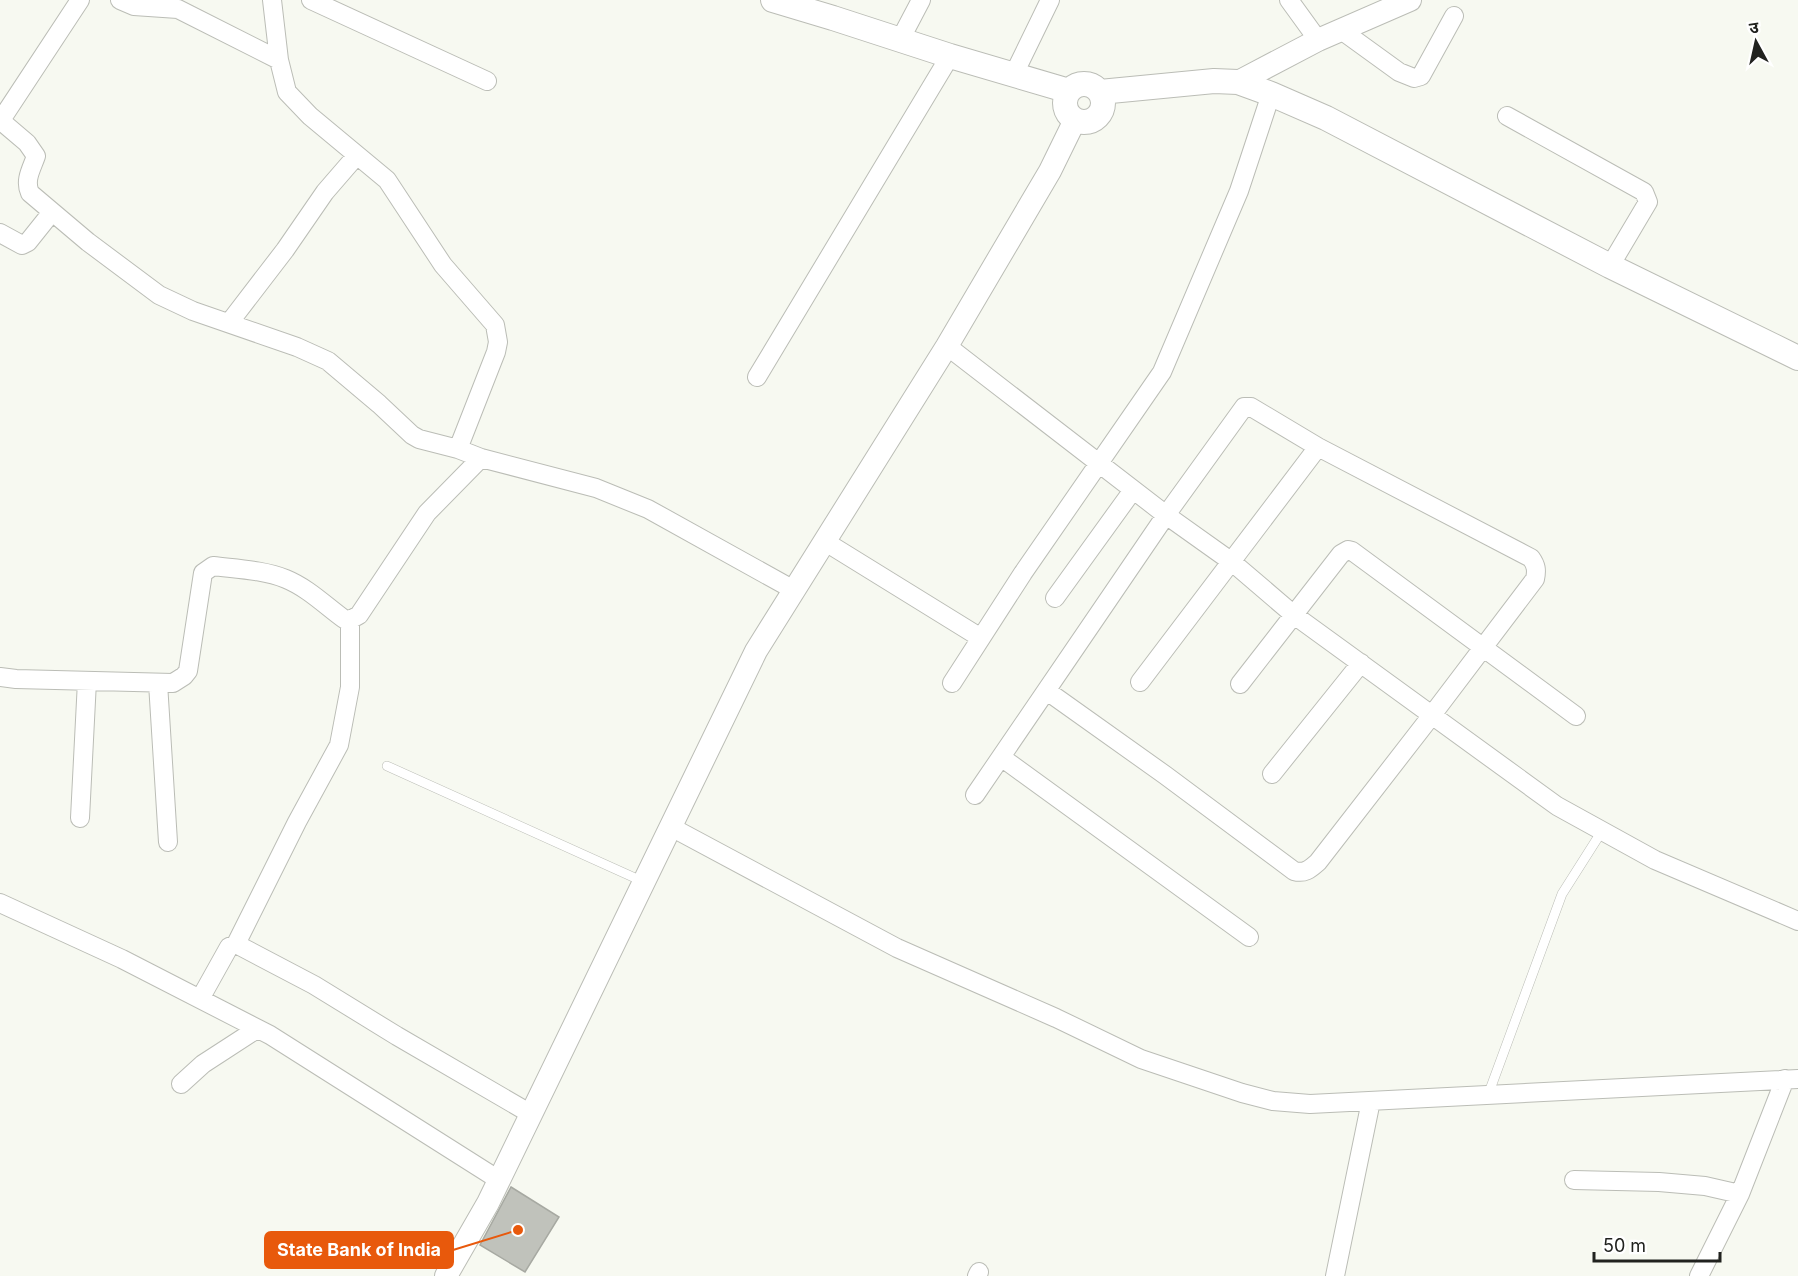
<svg xmlns="http://www.w3.org/2000/svg" width="1798" height="1276" font-family="Inter,'Noto Sans Devanagari',sans-serif">
  <style>
    .building { fill: #c0c2bb; stroke: #a7a9a2; stroke-width: 1.5 }
    .lines { fill: none; stroke-linecap: round; stroke-linejoin: round }
    .service-casing { stroke: #bbbdb6; stroke-width: 10 }
    .minor-casing { stroke: #bbbdb6; stroke-width: 20 }
    .tertiary-casing { stroke: #bbbdb6; stroke-width: 24 }
    .secondary-casing { stroke: #bbbdb6; stroke-width: 26 }
    .service { stroke: #fff; stroke-width: 9 }
    .minor { stroke: #fff; stroke-width: 18 }
    .tertiary { stroke: #fff; stroke-width: 22 }
    .secondary { stroke: #fff; stroke-width: 24 }
    .leader { fill: none; stroke: #e8590c; stroke-width: 2 }
    .callout-dot { fill: #e8590c; stroke: #fff; stroke-width: 2 }
    .callout { fill: #e8590c; stroke: #e8590c; stroke-width: 2 }
    .callout-label { font-size: 18px; text-anchor: middle; font-weight: bold; fill: #fff }
  </style>
  <rect width="100%" height="100%" fill="#f7f9f1"/>
  <path class="building" d="M511,1187l48,30 -34,55 -45,-27z"/>
  <g class="lines">
    <g class="service-casing">
      <path id="service" d="M387,766l257,116
        M1488,1095l74,-201 40,-63"/>
    </g>
    <g class="minor-casing">
      <path id="minor" d="M120,0l14,6 44,3 101,51
        M272,0l7,60 8,32 23,24 77,64 56,85 52,60 3,17 -2,10 -38,97
        M311,0l176,81
        M1289,0l29,40
        M1341,30l58,42 15,6 7,-2 33,-60
        M900,40l21,-40
        M1013,76l37,-76
        M1507,116l137,76 4,10 -38,64
        M0,120l27,23 9,13c-4,12 -12,24 -6,37l58,49 71,53 34,16 104,36 31,14 51,43 33,31 7,4 39,10 23,9
        M1,120l79,-120
        M0,233l22,12 6,-3 24,-30
        M229,323l56,-73 40,-58 32,-37
        M947,346l219,169 66,47 62,53 263,191 98,54 143,61
        M757,377l193,-321
        M824,541l157,97
        M1055,598l78,-108
        M0,677l16,2 157,4 11,-7 4,-5 15,-98 10,-7c24,3 51,4 73,13 22,9 40,27 58,40l6,1 9,-5 68,-102 54,-55 115,30 52,21 146,81
        M1140,682l178,-235
        M158,683l10,159
        M952,683l71,-110 139,-201 77,-181 32,-97
        M1240,684l101,-130 7,-4 4,1 224,165
        M1001,757l248,180
        M1272,774l89,-111
        M975,795l191,-280 78,-108h7l67,40 213,111c5,7 6,12 4,21l-103,136 -114,147c-8,7 -13,12 -24,9l-129,-96 -118,-84
        M80,818l7,-137
        M671,827l226,121 159,70 85,41 101,34 31,8 37,3 488,-25
        M0,903l122,56 148,76 229,145
        M236,944l61,-122 42,-77 11,-58v-67
        M200,999l29,-52 7,-3 78,41 83,51 134,78
        M181,1084l22,-20 54,-35
        M1574,1180l85,2 46,4 35,8
        M977,1276l2,-4
        M1335,1276l36,-175
        M1699,1276l41,-82 45,-115"/>
    </g>
    <g class="tertiary-casing">
      <path id="tertiary" d="M1238,82l80,-42 92,-40
        M446,1276l42,-73 268,-552 191,-305 103,-175 25,-51"/>
    </g>
    <g class="secondary-casing">
      <path id="secondary" d="M773,0l60,18 117,38 119,35
        M1065 103a19 19 0 1 1 38 0a19 19 0 1 1-38 0Z
        M1100,92l114,-11 24,1 33,12 55,24 284,148 188,92"/>
    </g>
    <use href="#service" class="service"/>
    <use href="#minor" class="minor"/>
    <use href="#tertiary" class="tertiary"/>
    <use href="#secondary" class="secondary"/>
  </g>
  <path class="leader" d="M518 1230L453 1250"/>
  <circle class="callout-dot" cx="518" cy="1230" r="6"/>
  <rect class="callout" x="265" y="1232" width="188" height="36" rx="6"/>
  <g class="callout-label">
    <text x="359" y="1256">State Bank of India</text>
  </g>
  <g transform="translate(1756 42) rotate(352)" stroke="#ffffff" stroke-width="4.5" paint-order="stroke">
  <path d="M0-4.5L10 22L0 15L-10 22Z" fill="#21221f"/>
  <text y="-9" font-size="16" font-weight="bold" text-anchor="middle" fill="#21221f">उ</text>
  </g>
  <path d="M1594 1252v9h126v-9" fill="none" stroke="#21221f" stroke-width="3"/>
  <text x="1603" y="1252" font-size="18" fill="#21221f" stroke="#ffffff" stroke-width="4.5" paint-order="stroke">50 m</text>
</svg>
